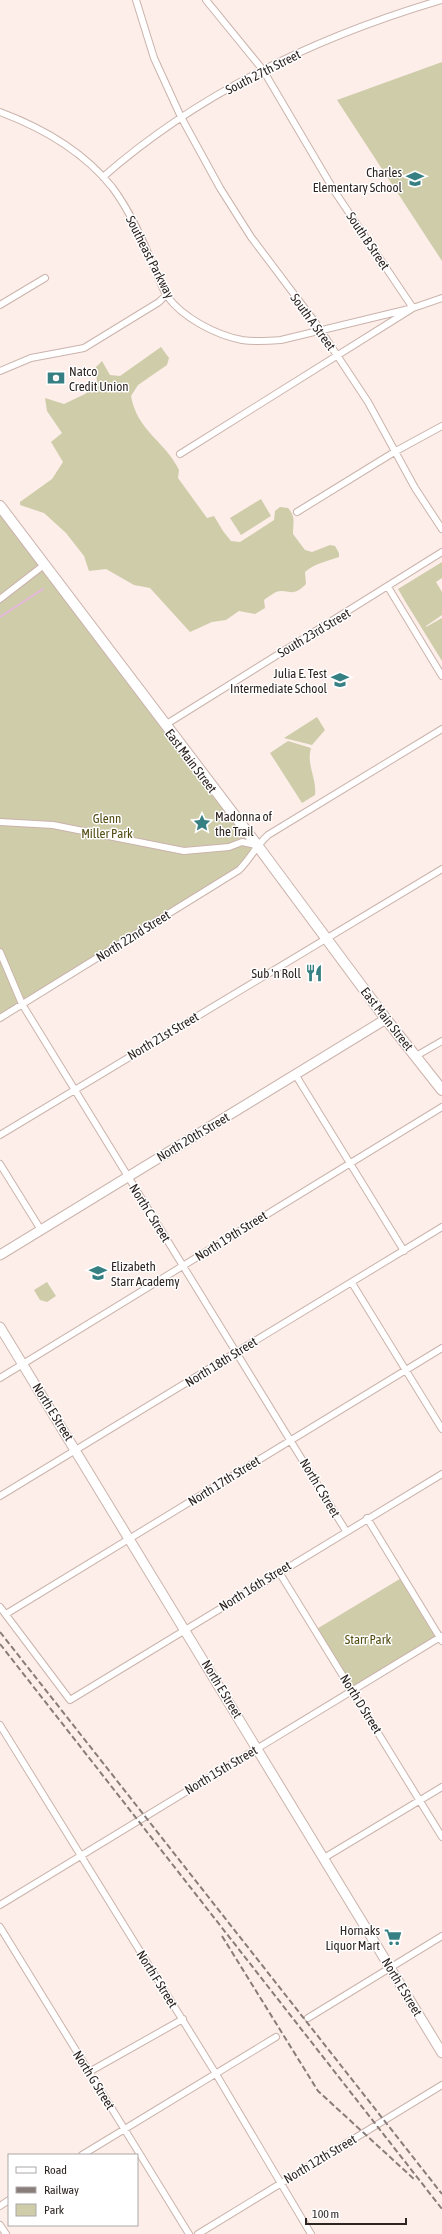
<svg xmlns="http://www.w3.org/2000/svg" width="442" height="2234" font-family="'Asap Condensed',sans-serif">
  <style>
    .green { fill: #cfccaa }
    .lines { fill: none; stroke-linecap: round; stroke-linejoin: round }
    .stream { stroke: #e4b8da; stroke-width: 2 }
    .street-casing { stroke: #cbb3ac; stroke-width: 8 }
    .secondary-casing { stroke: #cbb3ac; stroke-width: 11 }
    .primary-casing { stroke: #cbb3ac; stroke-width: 12 }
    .street { stroke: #fff; stroke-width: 6 }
    .secondary { stroke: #fff; stroke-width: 9 }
    .primary { stroke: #fff; stroke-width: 10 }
    .rail { stroke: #887d79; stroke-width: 2; stroke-dasharray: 6 3; stroke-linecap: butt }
    .labels { text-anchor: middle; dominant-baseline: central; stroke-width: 3; stroke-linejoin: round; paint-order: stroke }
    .street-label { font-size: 13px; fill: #2e2522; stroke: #fff }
    .poi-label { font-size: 13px; fill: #2e2522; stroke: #fff; text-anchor: end }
    .park-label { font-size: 13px; fill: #544d13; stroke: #fff }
  </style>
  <rect width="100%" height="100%" fill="#fdeee9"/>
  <path class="green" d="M442,62v199l-105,-161z
    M161,347l8,11 -2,7 -29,20 -7,11c6,35 35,46 48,74l-1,8 29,40 7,-2 9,15 8,10 9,1 34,-22 1,-9 5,-4 8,1c8,9 5,15 5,26l12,16 7,2 18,-7 5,1 4,7v4c-12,4 -25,7 -34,15l1,12c-14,15 -18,4 -30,8 -4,2 -8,5 -12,8l1,8 -10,6 -16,-3 -13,9 -14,2 -22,10 -40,-44 -16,-3 -28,-16 -17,2 -5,-15 -18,-23 -22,-20 -24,-8v-3l32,-23 11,-17 -12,-20 11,-9 -15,-22 -2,-13 19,6 21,-10 12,-10 -1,-17 6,-6 8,14 10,1z
    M261,499l10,17 -30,19 -11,-17z
    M0,506l257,339 -10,17 -247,156z
    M442,562v16l-6,4 6,10v23l-16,11v1l16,-9v43l-37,-60 4,-2 -4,2 -7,-12z
    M317,717l8,13 -13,15 -28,-7z
    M288,741l23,7c-5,17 6,30 4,47l-13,8 -32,-50z
    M47,1282l9,14 -9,6 -7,-2 -6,-10z
    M403,1577l37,60 -88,53 -37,-60z"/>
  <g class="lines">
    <path class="stream" d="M0,617l43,-28"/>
    <g class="street-casing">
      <path id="street" d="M136,0l18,58 27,59 39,71 31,49 64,85 53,80 47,86 27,41
        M0,112c43,16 83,39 112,75 18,24 30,51 41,78 5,10 8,22 14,31 16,22 49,39 75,44 13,2 26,1 39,0l132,-32 29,-10
        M103,177c97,-85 216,-141 338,-177
        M0,305l45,-27
        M0,371l31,-13 53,-10 75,-46 7,-7
        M180,454l233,-146 -78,-116 -72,-122 -57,-70
        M297,512l99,-61 46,-25
        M388,587l54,89
        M0,599l44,-34
        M165,725l277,-173
        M0,822l53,3 131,26 45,-4 13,-5 14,3
        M0,952l22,52 324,527
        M0,1018l239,-148c11,-11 17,-24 29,-35l174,-106
        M416,1056l26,-15
        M295,1074l109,177
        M0,1135l442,-266
        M0,1164l41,66
        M352,1283l90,146
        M0,1378l442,-271
        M0,1496l442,-269
        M367,1518l75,123
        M279,1572l163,265
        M0,1607l70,93 372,-226
        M6,1614l436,-266
        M0,1725l216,349 95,160
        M324,1858l118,-71
        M0,1905l442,-269
        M0,1927l189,307
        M308,2018l134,-82
        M89,2072l94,-53
        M82,2155l194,-118
        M0,2206l9,-6
        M0,2225l6,9
        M198,2234l244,-149"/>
    </g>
    <g class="secondary-casing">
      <path id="secondary" d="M0,1255l386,-236
        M0,1327l442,726"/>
    </g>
    <g class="primary-casing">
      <path id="primary" d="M0,506l257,339 129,174 56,71"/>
    </g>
    <use href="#street" class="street"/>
    <use href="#secondary" class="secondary"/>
    <use href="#primary" class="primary"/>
    <path class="rail" d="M0,1632l442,562
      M0,1644l442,565
      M222,1936l96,155 97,89"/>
  </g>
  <defs>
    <g id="school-bare" transform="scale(1.38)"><path d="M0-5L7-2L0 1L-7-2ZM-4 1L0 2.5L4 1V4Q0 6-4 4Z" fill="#367f82" stroke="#fff" stroke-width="2.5" paint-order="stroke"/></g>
    <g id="bank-bare" transform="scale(1.38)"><path d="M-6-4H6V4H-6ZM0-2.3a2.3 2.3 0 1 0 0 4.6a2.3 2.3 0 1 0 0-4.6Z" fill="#367f82" stroke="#fff" stroke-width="2.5" paint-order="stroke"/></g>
    <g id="sight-bare" transform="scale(1.38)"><path d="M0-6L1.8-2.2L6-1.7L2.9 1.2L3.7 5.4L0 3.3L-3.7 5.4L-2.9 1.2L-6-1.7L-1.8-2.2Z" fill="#367f82" stroke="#fff" stroke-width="2.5" paint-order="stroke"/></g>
    <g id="restaurant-bare" transform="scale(1.38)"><path d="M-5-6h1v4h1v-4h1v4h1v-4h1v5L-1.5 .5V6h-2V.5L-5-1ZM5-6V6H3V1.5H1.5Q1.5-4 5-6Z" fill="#367f82" stroke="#fff" stroke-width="2.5" paint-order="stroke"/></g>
    <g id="supermarket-bare" transform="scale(1.38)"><path d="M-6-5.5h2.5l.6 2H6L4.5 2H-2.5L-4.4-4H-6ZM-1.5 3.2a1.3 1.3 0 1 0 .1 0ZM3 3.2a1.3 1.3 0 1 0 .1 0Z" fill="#367f82" stroke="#fff" stroke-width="2.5" paint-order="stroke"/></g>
  </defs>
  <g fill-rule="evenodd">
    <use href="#school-bare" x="415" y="179"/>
    <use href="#bank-bare" x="56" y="378"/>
    <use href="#school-bare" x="340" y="680"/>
    <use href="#sight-bare" x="202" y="823"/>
    <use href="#restaurant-bare" x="314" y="973"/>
    <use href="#school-bare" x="98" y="1273"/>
    <use href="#supermarket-bare" x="393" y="1937"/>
  </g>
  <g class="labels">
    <g class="street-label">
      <text transform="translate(263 72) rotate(-27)">South 27th Street</text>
      <text transform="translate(368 241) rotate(56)">South B Street</text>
      <text transform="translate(150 257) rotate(63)">Southeast Parkway</text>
      <text transform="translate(313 322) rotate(54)">South A Street</text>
      <text transform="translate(314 633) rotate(-31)">South 23rd Street</text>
      <text transform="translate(191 761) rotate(53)">East Main Street</text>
      <text transform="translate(133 936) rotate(-32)">North 22nd Street</text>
      <text transform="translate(387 1019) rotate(52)">East Main Street</text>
      <text transform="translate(163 1036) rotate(-31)">North 21st Street</text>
      <text transform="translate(193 1137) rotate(-31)">North 20th Street</text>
      <text transform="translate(150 1213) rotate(58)">North C Street</text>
      <text transform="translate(231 1236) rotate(-32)">North 19th Street</text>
      <text transform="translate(221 1362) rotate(-32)">North 18th Street</text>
      <text transform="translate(53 1412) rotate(58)">North E Street</text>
      <text transform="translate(224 1481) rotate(-32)">North 17th Street</text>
      <text transform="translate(320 1488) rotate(59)">North C Street</text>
      <text transform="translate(255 1586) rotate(-32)">North 16th Street</text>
      <text transform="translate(222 1689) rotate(59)">North E Street</text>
      <text transform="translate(361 1704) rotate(58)">North D Street</text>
      <text transform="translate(221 1770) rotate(-31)">North 15th Street</text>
      <text transform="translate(157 1979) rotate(58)">North F Street</text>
      <text transform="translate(402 1987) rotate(59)">North E Street</text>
      <text transform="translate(94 2080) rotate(58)">North G Street</text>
      <text transform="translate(320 2159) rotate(-31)">North 12th Street</text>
    </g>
    <g class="poi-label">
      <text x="402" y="172">Charles<tspan x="402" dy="15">Elementary School</tspan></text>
      <text x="69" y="371" text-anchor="start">Natco<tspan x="69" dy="15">Credit Union</tspan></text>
      <text x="327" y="673">Julia E. Test<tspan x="327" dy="15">Intermediate School</tspan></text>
      <text x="215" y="816" text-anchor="start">Madonna of<tspan x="215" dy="15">the Trail</tspan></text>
      <text x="301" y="973">Sub 'n Roll</text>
      <text x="111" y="1266" text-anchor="start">Elizabeth<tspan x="111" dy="15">Starr Academy</tspan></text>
      <text x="380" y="1930">Hornaks<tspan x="380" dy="15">Liquor Mart</tspan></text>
    </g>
    <g class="park-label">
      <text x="107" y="818">Glenn<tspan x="107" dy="15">Miller Park</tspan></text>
      <text x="368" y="1639">Starr Park</text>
    </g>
  </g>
  <rect x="8" y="2154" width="130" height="72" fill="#ffffff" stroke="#aba8a7"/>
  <rect x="16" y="2167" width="20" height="6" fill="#ffffff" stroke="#aba8a7"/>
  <text x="44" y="2174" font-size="12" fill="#2e2522">Road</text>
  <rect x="16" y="2187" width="20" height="6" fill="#887d79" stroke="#aba8a7"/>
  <text x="44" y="2194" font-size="12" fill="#2e2522">Railway</text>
  <rect x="16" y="2204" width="20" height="12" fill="#cfccaa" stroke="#aba8a7"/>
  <text x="44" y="2214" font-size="12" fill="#2e2522">Park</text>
  <path d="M306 2218v6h100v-6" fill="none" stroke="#2e2522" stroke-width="2"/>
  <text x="312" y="2218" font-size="12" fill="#2e2522" stroke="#ffffff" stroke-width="3" paint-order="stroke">100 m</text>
</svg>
